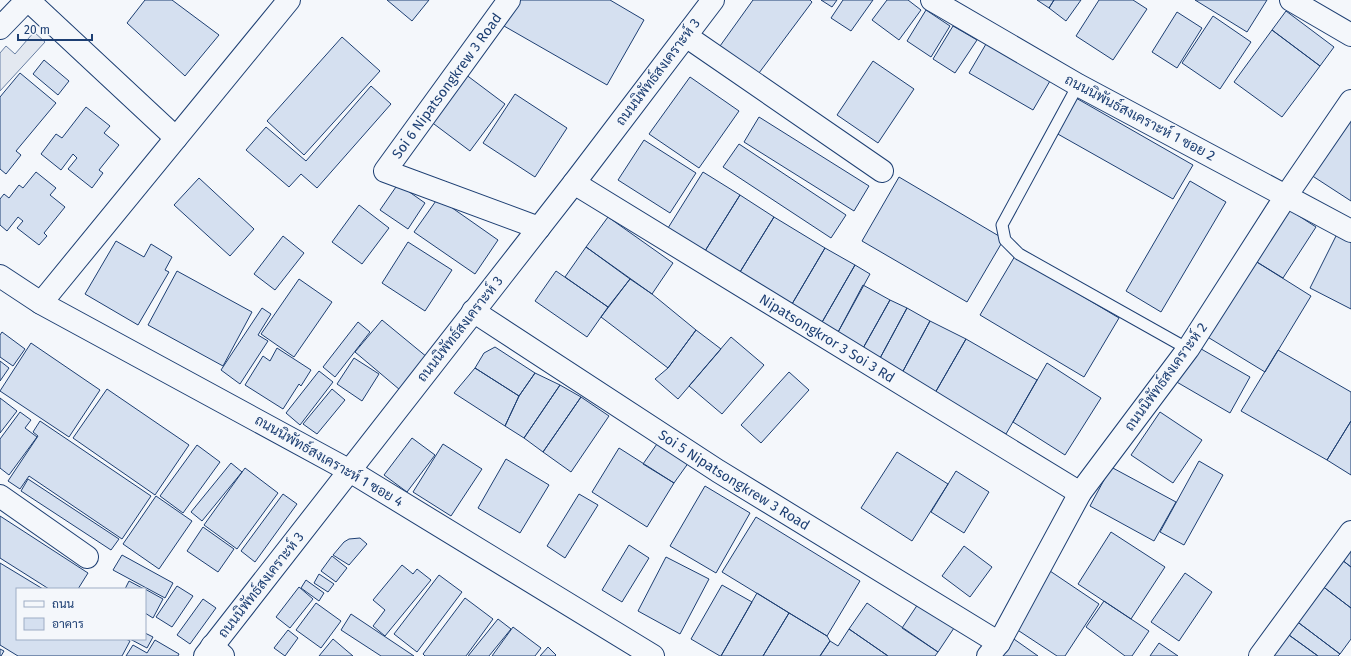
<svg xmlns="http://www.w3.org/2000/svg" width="1351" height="656" font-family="'Fira Sans',Sarabun,sans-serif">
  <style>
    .parking { fill: #e3e8f0; stroke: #687fa3 }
    .building { fill: #d5e0f0; stroke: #1d3f73 }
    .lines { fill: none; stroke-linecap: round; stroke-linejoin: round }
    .service-casing { stroke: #1d3f73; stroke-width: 13 }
    .minor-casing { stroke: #1d3f73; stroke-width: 24 }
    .tertiary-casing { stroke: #1d3f73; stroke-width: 24 }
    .service { stroke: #f4f7fb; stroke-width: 11 }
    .minor { stroke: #f4f7fb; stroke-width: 22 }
    .tertiary { stroke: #f4f7fb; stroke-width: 22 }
    .labels { text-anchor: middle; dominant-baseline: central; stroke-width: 3; stroke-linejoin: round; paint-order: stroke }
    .street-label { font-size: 14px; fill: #1d3f73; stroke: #f4f7fb }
  </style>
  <rect width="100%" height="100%" fill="#f4f7fb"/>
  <path class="parking" d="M34,32l11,10 -45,49v-38l6,-7 9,8z"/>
  <path class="building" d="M145,0h27l47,35 -34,41 -58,-53z
    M387,0h42l-17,21z
    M519,0h91l34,20 -37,65 -103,-59z
    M753,0h57l2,2 -59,79 -38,-28z
    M821,0h16l-5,7z
    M843,0h30l-22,31 -20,-13z
    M887,0h21l13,10 -22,30 -27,-20z
    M1037,0h17l-5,8z
    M1054,0h27l-15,21 -17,-13z
    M1099,0h34l14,9 -34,51 -37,-24z
    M1195,0h72l-20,32z
    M926,10l24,16 -19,31 -24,-16z
    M1286,11l48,36 -14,19 -48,-36z
    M1177,12l25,16 -25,40 -25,-16z
    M1213,16l38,26 -31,47 -38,-26z
    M953,26l24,14 -22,33 -22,-14z
    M1272,30l48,36 -38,51 -48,-35z
    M342,37l38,34 -76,84 -37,-34z
    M986,44l64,37 -17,29 -64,-37z
    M44,60l25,21 -11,14 -25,-21z
    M873,61l41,28 -36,54 -41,-28z
    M461,71l44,33 -35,47 -44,-33z
    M20,73l36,30 -40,48 5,4 -15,19 -6,-5v-72z
    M690,77l49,34 -40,57 -50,-34z
    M371,86l20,18 -74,84 -16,-14 -12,13 -43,-37 20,-23 40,34z
    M515,94l52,34 -32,49 -52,-34z
    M1076,98l117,67 -20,34 -117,-66z
    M86,107l24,19 -6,7 15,12 -20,25 4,3 -11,15 -24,-19 9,-11 -4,-4 -12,16 -20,-16 15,-20 6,4z
    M1351,113v88l-40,-26z
    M759,117l110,69 -15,25 -110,-69z
    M644,140l52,33 -26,40 -52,-33z
    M739,144l107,71 -15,23 -108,-71z
    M36,172l20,16 -6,7 15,12 -21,26 3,3 -8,9 -22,-17 6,-7 -5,-4 -11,14 -7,-6v-26l4,-5 5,4 10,-13 4,3z
    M703,172l37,23 -35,56 -37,-23z
    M899,177l105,62 -37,63 -105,-61z
    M199,178l55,51 -24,27 -56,-51z
    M1190,181l36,21 -65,110 -35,-21z
    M398,184l27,19 -17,26 -28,-19z
    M740,195l34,22 -34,55 -35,-21z
    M438,198l60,42 -23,34 -61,-42z
    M359,205l30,23 -27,36 -30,-22z
    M1285,207l31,20 -33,51 -31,-19z
    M608,217l65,46 -21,31 -66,-47z
    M774,217l51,31 -33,56 -52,-32z
    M1337,234l14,8v67l-41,-21z
    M283,236l21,17 -29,37 -21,-16z
    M116,241l28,16 7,-13 21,13 -7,13 4,2 -31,53 -53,-31z
    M408,242l44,28 -27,41 -43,-28z
    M586,247l44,32 -22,28 -43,-30z
    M825,248l30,17 -34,59 -29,-20z
    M1015,256l104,62 -35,59 -104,-62z
    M1252,259l59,37 -46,76 -59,-36z
    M855,265l15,9 -33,60 -16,-10z
    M177,271l75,41 -29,54 -75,-41z
    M556,271l52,36 -21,30 -52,-36z
    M299,279l33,23 -38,55 -33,-23z
    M630,279l22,15 44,36 -28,38 -67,-51z
    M863,285l27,15 -28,50 -25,-16z
    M890,300l17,8 -28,52 -17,-10z
    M262,308l9,6 -13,21 10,6 -28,43 -19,-14z
    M907,308l23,13 -28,52 -23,-13z
    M382,320l51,42 -27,33 -51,-43z
    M930,321l36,18 -31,54 -33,-20z
    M358,322l12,10 -35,45 -12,-10z
    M696,330l25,19 -43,50 -23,-20 13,-11z
    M2,332l23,17 -12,17 -13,-9v-22z
    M731,337l33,28 -42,49 -33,-28z
    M966,339l71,41 -31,54 -71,-41z
    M31,343l69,47 -31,47 -69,-46z
    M1196,346l54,31 -20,36 -55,-32z
    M495,347l40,26 -16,23 -44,-28 9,-15z
    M277,348l34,22 -10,16 -2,-2 -16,25 -38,-24 18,-29 7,5z
    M1278,350l73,42v29l-24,39 -86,-49z
    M354,358l25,16 -17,27 -25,-17z
    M0,361l9,7 -9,13z
    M1047,363l54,35 -36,57 -52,-33z
    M475,368l44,28 -14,30 -51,-33z
    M319,371l14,11 -33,43 -14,-12z
    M789,372l20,18 -48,53 -20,-18z
    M535,373l25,12 -36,53 -19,-12 14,-30z
    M560,385l21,12 -38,55 -19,-14z
    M107,389l82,56 -34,50 -82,-57z
    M332,389l13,11 -28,34 -14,-10z
    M581,397l28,19 -38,56 -28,-20z
    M0,398l17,13 -17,22z
    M20,412l11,8 -6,8 12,9 -28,38 -9,-7v-29z
    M1160,412l42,28 -29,43 -42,-28z
    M40,421l111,75 -29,43 -93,-63 -9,13 -12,-8 30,-45 -5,-4z
    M1351,421v54l-24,-15z
    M412,438l23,17 -28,37 -23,-17z
    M659,441l30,21 -15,21 -31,-19z
    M443,444l39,25 -31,47 -38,-24z
    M197,445l23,17 -37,51 -23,-17z
    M619,448l55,35 -27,44 -55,-35z
    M897,452l51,32 -36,57 -51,-33z
    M506,459l43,26 -29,48 -42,-25z
    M1199,461l24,14 -39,70 -24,-13z
    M231,463l11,9 -40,49 -11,-9z
    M1111,467l65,35 -22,39 -64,-35z
    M245,468l33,25 -41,56 -33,-24z
    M956,471l33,21 -25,41 -33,-21z
    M28,479l91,60 -8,11 -90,-59z
    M705,486l45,27 -34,60 -46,-27z
    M283,494l14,10 -42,58 -14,-11z
    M579,494l19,11 -33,53 -18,-12z
    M156,496l36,25 -33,48 -36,-25z
    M0,516l88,57 -10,16h-29l-49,-31z
    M756,517l104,64 -33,55 -105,-64z
    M203,527l31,22 -16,23 -31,-21z
    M1111,532l54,35 -34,52 -53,-35z
    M360,538l7,6 -18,21 -16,-10 11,-13 5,-3z
    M1351,544v23l-14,-11z
    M629,545l20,13 -27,44 -20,-12z
    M964,546l28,21 -22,30 -28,-21z
    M122,555l51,28 -8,15 -52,-28z
    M332,556l15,12 -11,14 -15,-11z
    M1337,556l14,11v41l-34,-26z
    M666,557l43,22 -29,55 -42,-23z
    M0,563l43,26h-26v50h109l4,2 -8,15h-104l-18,-11z
    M402,565l11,9 4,-5 14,11 -46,56 -12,-10 12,-16 -12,-10z
    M1050,571l49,33 -34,52h-8l-44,-29z
    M1185,573l27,19 -33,49 -28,-19z
    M319,574l15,10 -6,8 -14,-9z
    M439,575l23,17 -45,60 -23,-18z
    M306,580l18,13 -5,8 -18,-13z
    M129,581l15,8h-19z
    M1317,582l34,26v31l-11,15 -49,-37z
    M722,585l30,17 -31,54h-1l-29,-17z
    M177,586l16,10 -21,31 -16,-10z
    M299,587l14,12 -23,29 -14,-11z
    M145,589l18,10 -10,19 -8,-5z
    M757,593l32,20 -26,43h-42z
    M465,598l28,21 -27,37h-41l-2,-2z
    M203,599l13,9 -26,36 -13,-9z
    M920,601l36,24 -18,27 -36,-24z
    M1104,601l45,30 -17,25h-7l-39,-29z
    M316,603l25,18 -20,27 -25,-18z
    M867,603l71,49 -3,4h-47l-39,-27z
    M789,613l38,23 3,5 -10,15h-57z
    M351,614l63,42h-33l-40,-26z
    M1291,617l49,37 -2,2h-20l-36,-26z
    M498,619l13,10 -22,27h-21z
    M513,627l28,21 -6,8h-43z
    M849,629l39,27h-68l10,-15 8,5z
    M288,630l10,8 -13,18 -11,-8z
    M1282,630l36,26h-55z
    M145,633l8,4 -6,11 -17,-9h15z
    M1011,637l27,19h-41z
    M333,639l20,17h-34z
    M155,640l24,14 -1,2h-52l7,-11 14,8z
    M1159,643l19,13h-28z
    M548,647l8,8 -1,1h-15z
    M0,649l4,2 -3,5h-1z"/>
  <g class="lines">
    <g class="service-casing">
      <path id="service" d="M1078,85l-76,140 3,15 14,14 169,95"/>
    </g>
    <g class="minor-casing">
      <g id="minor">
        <path d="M28,0l148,138"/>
        <path d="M509,0l-124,171 154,57"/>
        <path d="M1291,0l60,35"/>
        <path d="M686,36l196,135"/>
        <path id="s1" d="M574,183l506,310"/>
        <path d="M41,303l248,-303"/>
        <path id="s2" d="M473,311l245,160 281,172"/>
        <path d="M0,496l87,61"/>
        <path d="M212,646l11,10"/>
        <path d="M1260,656l91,-124"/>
      </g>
    </g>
    <g class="tertiary-casing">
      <path id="tertiary" d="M932,0l146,85 273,146
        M0,28l27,-28
        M0,276l41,27 309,168 303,185
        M205,656l369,-473 139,-183
        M988,656l11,-13 81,-150 108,-144 98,-153 65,-95"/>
    </g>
    <use href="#service" class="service"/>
    <use href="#minor" class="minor"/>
    <use href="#tertiary" class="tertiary"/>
  </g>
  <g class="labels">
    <g class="street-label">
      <text transform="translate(658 72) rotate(-53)">ถนนนิพัทธ์สงเคราะห์ 3</text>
      <text transform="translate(447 86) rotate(-54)">Soi 6 Nipatsongkrew 3 Road</text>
      <text transform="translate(1140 118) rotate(28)">ถนนนิพันธ์สงเคราะห์ 1 ซอย 2</text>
      <text transform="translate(460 329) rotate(-52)">ถนนนิพัทธ์สงเคราะห์ 3</text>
      <text stroke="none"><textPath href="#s1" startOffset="297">Nipatsongkror 3 Soi 3 Rd</textPath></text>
      <text transform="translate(1166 377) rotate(-54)">ถนนนิพัทธ์สงเคราะห์ 2</text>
      <text transform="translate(329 461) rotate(30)">ถนนนิพัทธ์สงเคราะห์ 1 ซอย 4</text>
      <text stroke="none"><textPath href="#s2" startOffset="311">Soi 5 Nipatsongkrew 3 Road</textPath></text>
      <text transform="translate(261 585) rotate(-52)">ถนนนิพัทธ์สงเคราะห์ 3</text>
    </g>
  </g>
  <rect x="16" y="588" width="130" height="52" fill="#f4f7fb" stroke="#9eadc5"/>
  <rect x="24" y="601" width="20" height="6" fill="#f4f7fb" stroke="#9eadc5"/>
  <text x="52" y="608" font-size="12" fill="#1d3f73">ถนน</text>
  <rect x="24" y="618" width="20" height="12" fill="#d5e0f0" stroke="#9eadc5"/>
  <text x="52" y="628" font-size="12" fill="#1d3f73">อาคาร</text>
  <path d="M18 34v6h74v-6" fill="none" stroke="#1d3f73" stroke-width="2"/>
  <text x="24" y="34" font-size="12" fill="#1d3f73" stroke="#f4f7fb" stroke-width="3" paint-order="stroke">20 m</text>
</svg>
